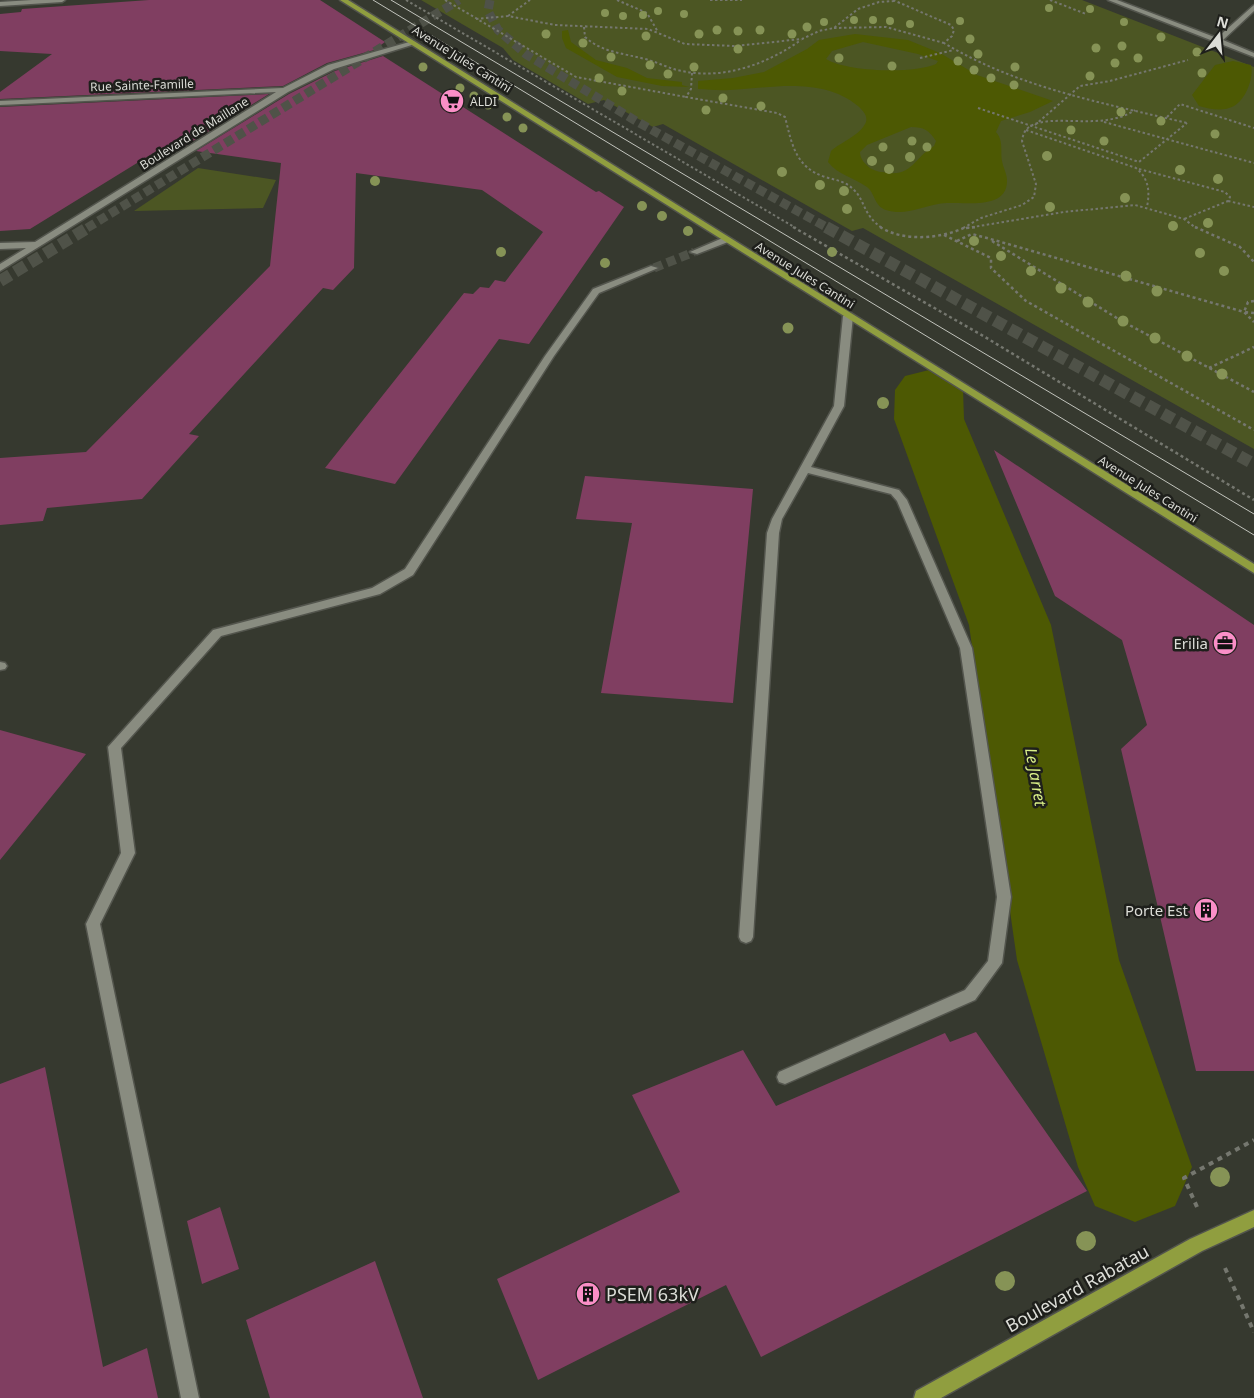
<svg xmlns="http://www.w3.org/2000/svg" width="1254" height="1398" font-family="'Noto Sans',sans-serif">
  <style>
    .green { fill: #4c5623 }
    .water { fill: #4d5903; fill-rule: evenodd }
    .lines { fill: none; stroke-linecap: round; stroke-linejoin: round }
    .river { fill: #4d5903; fill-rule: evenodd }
    .building { fill: #803e61 }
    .minor-tunnel { stroke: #4f5248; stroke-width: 9; stroke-dasharray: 9 5; stroke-linecap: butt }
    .highway-tunnel-far1 { stroke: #4f5248; stroke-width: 9; stroke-dasharray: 9 4.5; stroke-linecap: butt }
    .highway-tunnel { stroke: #4f5248; stroke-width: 12; stroke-dasharray: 12 5.5; stroke-linecap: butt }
    .minor-casing { stroke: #53554d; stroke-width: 3 }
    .major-casing { stroke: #53554d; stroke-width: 3 }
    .path-far2 { stroke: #75776f; stroke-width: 2; stroke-dasharray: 2.5 2.5; stroke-linecap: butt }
    .path-far1 { stroke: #75776f; stroke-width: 2.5; stroke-dasharray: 3 3; stroke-linecap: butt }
    .path { stroke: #75776f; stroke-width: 4; stroke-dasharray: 5 5; stroke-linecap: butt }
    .minor { fill: #898c80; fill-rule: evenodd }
    .major { fill: #909e3f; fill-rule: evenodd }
    .tram { stroke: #c2c4bd; stroke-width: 1 }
    .tree { fill: #869356 }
    .labels { text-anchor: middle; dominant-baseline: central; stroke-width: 5; stroke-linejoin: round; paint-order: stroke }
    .far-street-label { font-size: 12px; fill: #dcddd7; stroke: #1e1f1b }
    .far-poi-label { font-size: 12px; fill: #dcddd7; stroke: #1e1f1b; text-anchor: start }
    .poi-label { font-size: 15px; fill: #dcddd7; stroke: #1e1f1b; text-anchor: end }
    .water-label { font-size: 16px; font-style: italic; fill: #daf088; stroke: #1e1f1b }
    .near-street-label { font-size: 18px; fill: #dcddd7; stroke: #1e1f1b }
    .near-poi-label { font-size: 18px; fill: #dcddd7; stroke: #1e1f1b; text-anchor: start }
  </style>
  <rect width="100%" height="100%" fill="#36392f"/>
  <path class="green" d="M421,0h661l172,67v382l-391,-221 -11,3 -189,-107 -10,3 -49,-27 -16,4 -75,-44 -10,-12z
    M198,168l78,12 -13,28 -129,3z"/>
  <path class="water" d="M568,30l3,12 25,18 31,8 20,10 35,4v3l7,2 -27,-1 -45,-9 -51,-29 -4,-10v-7z
    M855,34l53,6 32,13 37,22 76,26 -23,11 -29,9 -5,11c8,9 4,19 6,29 1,6 5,13 5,19 1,33 -50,20 -69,24 -17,3 -33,12 -52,6 -12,-4 -11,-17 -19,-23 -12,-9 -29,-12 -39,-25l3,-11c10,-9 30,-16 35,-29 2,-7 -4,-12 -8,-16 -36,-30 -87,-18 -129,-16 -10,1 -21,-1 -31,-1v-8l35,-3 31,-6 43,-23 12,-9zM863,42l55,12 20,7 -2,3c-22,10 -89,8 -110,-5l6,-8zM911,127c13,0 18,3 25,14l-2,5c-17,9 -22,30 -45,27 -7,-1 -13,-1 -19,-5 -5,-4 -10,-9 -10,-16l7,-7z"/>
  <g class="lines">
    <path class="river" d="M1233,61l18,4c3,13 -5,34 -17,41 -11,6 -24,3 -35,0l-7,-11 23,-30z
      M929,370l24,6 10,14 1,29 87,206 68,335 73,207 -17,39 -40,16 -40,-16 -17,-39 -61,-207 -48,-335 -75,-206 1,-29 10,-14z"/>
  </g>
  <path class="building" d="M149,0h171l65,42 -11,8 -47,13 -44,23 -283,13v-7l52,-38 -52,-3v-37l21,-2 1,-3z
    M383,56l213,136 3,-1 25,16 -95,137 -30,-5 -104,145 -70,-16 139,-175 9,1 7,-7 9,1 6,-8 10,2 38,-50 -61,-42 -126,-17 -2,95 -21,22 -10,-2 -78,85 -56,61 10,2 -57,63 -95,9 -4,13 -43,4v-67l86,-6 184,-186 11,-103 -85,-12 93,-57 46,-23z
    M269,94l-89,55 -17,-2 -133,82 -30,2v-124z
    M994,450l260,175v446h-58l-75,-322 26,-24 -25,-85 -67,-44z
    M585,476l168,13 -20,214 -132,-10 31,-170 -56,-4z
    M0,730l86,24 -86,106z
    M976,1032l111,159 -326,166 -35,-72 -188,95 -41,-101 183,-87 -48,-97 111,-45 33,56 169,-73 5,9z
    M45,1067l58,300 44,-19 11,50h-158v-314z
    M220,1207l19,62 -37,15 -15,-63z
    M375,1261l48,137h-153l-24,-78z"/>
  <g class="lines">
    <path class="minor-tunnel" d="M654,268l40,-16"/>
    <path class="highway-tunnel-far1" d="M490,0l-2,11 10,19 29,25 109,66 192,107
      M87,228l372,-228"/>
    <path class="highway-tunnel" d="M826,227l428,237
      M0,281l89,-54"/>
    <g class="minor-casing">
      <path id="minor" d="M32,0h33l-3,2 -62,4v-4z
        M1108,0h9l100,38 37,-33v6l-31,29 31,13v4z
        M413,41l3,2 -1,1 -81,25 -46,23 -288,179v-7l26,-16 -26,1v-6l35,-1 241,-150 -276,13v-4l283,-13 45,-23z
        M725,237l4,3 -1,2 -31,12 -7,-2z
        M651,266l7,2 -59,25 -45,63 -141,219 -33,19 -159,42 -100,112 14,105 -35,71 99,474h-18l-95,-474 35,-71 -13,-106 105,-117 159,-42 33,-19 140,-213 48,-67z
        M848,313l5,3 -9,90 -33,61 88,23 8,10 65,148 39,249 -9,66 -27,37 -190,84 -6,-2 -2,-5 2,-5 186,-82 23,-29 9,-64 -37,-249 -63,-147 -6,-7 -83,-21 -26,46 -3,14 -26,404 -2,4 -5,2 -5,-2 -2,-4 28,-404 5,-14 62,-113 9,-90z
        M0,662l5,1 2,3 -2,3 -5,1z"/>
    </g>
    <g class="major-casing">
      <path id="major" d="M340,0h8l906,564v9z
        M1254,1210v17l-52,24 -261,147h-27l2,-7 274,-152z"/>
    </g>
    <path class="path-far2" d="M406,0l390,228
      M445,0l131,77 110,20
      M617,0l30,13 11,19
      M710,0h32
      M893,0l58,25 3,5 -2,6 -8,7c75,45 159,60 243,80
      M1050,0l36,14
      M508,16l22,-16
      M476,19l32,-3 47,9 93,4 37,15 50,2 67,-7 17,-8 15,-3 24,-19 21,-7 15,-1
      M584,27l1,10c18,16 38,16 60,22 13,3 24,10 37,12 42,9 85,-7 119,-31
      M834,28l52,-1 58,16
      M920,58l34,-8
      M692,73l-1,16 -5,8 91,16 8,4c7,27 10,50 40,60 10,3 20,4 28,12 13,12 9,25 29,39
      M978,108l161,54 48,-39
      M1167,117l13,-13 74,24
      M1104,122l150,41
      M1035,125l45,-39 30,-5 78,-21
      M1026,130l110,38c13,11 14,23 11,39
      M1139,169l86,23 5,5 -2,4 -44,18
      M1228,201l26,6
      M963,228l18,-10 41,-13 12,-8 2,-13 -14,-43c1,-6 2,-10 7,-14 23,-15 73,5 106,-17
      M967,228l97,-16 71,-7 49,14 12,9"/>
    <path class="path-far1" d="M793,227l192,110 269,163
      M880,227c24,15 61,12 86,0
      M1195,227l45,20 14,15
      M966,228l12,-1
      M944,235l47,23v10l35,33 228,129
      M957,241l15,-7 15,4 257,74 10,10
      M992,241l128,79 134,72
      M1254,301l-6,1 -4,10 10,1
      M1209,368l45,-21"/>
    <path class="path" d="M1197,1207l-13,-29 70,-38
      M1225,1268l29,64"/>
    <use href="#minor" class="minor"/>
    <use href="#major" class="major"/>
    <path class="tram" d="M373,0l881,535
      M391,0l863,514"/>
  </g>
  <g class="tree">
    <circle cx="1049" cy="8" r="4"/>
    <circle cx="1090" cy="9" r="4"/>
    <circle cx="658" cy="11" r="4"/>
    <circle cx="605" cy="13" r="4"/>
    <circle cx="684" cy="14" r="4"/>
    <circle cx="643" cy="15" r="4"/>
    <circle cx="623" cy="16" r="4"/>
    <circle cx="854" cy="20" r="4"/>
    <circle cx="873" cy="20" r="4"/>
    <circle cx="890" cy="21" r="4"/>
    <circle cx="960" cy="21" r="4"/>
    <circle cx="824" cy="22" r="4"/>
    <circle cx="1124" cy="22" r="4"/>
    <circle cx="910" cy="24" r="4"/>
    <circle cx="807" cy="27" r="4.5"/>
    <circle cx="717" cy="30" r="4.5"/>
    <circle cx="760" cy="30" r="4.5"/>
    <circle cx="738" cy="31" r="4.5"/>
    <circle cx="546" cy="34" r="4.5"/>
    <circle cx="699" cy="34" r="4.5"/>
    <circle cx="792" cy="34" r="4.5"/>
    <circle cx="646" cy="36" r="4.5"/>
    <circle cx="1161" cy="37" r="4.5"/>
    <circle cx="970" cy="39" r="4.5"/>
    <circle cx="583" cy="43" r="4.5"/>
    <circle cx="1122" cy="46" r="4.5"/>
    <circle cx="1096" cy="48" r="4.5"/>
    <circle cx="738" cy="49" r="4.5"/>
    <circle cx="1197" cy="52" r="4.5"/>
    <circle cx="978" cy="54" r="4.5"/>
    <circle cx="611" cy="57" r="4.5"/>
    <circle cx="839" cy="58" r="4.5"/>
    <circle cx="1138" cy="58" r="4.5"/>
    <circle cx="958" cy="61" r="4.5"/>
    <circle cx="1115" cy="63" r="4.5"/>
    <circle cx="650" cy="65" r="4.5"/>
    <circle cx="892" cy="66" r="4.5"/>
    <circle cx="423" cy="67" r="4.5"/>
    <circle cx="694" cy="67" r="4.5"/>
    <circle cx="1015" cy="67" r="4.5"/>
    <circle cx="974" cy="70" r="4.5"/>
    <circle cx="1202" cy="73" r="4.5"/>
    <circle cx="668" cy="74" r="4.5"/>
    <circle cx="1090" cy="76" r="4.5"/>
    <circle cx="599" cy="78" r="4.5"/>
    <circle cx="991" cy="78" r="4.5"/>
    <circle cx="1014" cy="85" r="4.5"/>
    <circle cx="460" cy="88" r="4.5"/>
    <circle cx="622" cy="91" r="4.5"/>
    <circle cx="474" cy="96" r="4.5"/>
    <circle cx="723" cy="98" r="4.5"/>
    <circle cx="488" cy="105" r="4.5"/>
    <circle cx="761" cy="106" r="4.5"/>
    <circle cx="706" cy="110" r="4.5"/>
    <circle cx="1121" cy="112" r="4.5"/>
    <circle cx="507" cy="117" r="4.5"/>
    <circle cx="1161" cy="121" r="4.5"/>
    <circle cx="523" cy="128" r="4.5"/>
    <circle cx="1071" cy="130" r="4.5"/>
    <circle cx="1215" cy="134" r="4.5"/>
    <circle cx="912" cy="141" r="4.5"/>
    <circle cx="1104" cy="141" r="4.5"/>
    <circle cx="883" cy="147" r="4.5"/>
    <circle cx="927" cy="147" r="4.5"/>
    <circle cx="1047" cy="156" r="5"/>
    <circle cx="910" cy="157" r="5"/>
    <circle cx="872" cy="161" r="5"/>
    <circle cx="889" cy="169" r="5"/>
    <circle cx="1180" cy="170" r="5"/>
    <circle cx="782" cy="172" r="5"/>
    <circle cx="1218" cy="179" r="5"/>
    <circle cx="375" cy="181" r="5"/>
    <circle cx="820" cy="185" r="5"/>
    <circle cx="844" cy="191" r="5"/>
    <circle cx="1125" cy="198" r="5"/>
    <circle cx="642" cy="206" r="5"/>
    <circle cx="1050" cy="207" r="5"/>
    <circle cx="847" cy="209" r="5"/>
    <circle cx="662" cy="216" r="5"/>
    <circle cx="1208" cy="223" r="5"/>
    <circle cx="1173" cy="226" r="5"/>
    <circle cx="688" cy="231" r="5"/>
    <circle cx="974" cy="241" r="5"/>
    <circle cx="501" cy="252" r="5"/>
    <circle cx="832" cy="252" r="5"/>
    <circle cx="1200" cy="253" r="5"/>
    <circle cx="1001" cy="256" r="5"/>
    <circle cx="605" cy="263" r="5"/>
    <circle cx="1031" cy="271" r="5"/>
    <circle cx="1224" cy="271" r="5"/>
    <circle cx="1126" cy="276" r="5.5"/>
    <circle cx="1061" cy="288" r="5.5"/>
    <circle cx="1157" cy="291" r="5.5"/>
    <circle cx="1088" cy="302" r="5.5"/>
    <circle cx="1123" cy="321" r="5.5"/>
    <circle cx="788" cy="328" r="5.5"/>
    <circle cx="1155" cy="338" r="5.5"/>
    <circle cx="1187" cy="356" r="5.5"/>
    <circle cx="1222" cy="374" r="5.5"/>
    <circle cx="883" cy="403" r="6"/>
    <circle cx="1220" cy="1177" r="10"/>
    <circle cx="1086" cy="1241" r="10"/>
    <circle cx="1005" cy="1281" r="10"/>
  </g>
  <defs>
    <g id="supermarket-disc" transform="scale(1.25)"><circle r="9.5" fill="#fa8fc7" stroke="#1e1f1b"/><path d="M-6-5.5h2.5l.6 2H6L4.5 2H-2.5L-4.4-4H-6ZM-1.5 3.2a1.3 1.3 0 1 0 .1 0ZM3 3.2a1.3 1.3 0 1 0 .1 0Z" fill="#111"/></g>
    <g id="office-disc" transform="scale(1.25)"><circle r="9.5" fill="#fa8fc7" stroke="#1e1f1b"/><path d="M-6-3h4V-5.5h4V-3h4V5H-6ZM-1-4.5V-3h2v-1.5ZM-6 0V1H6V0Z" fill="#111"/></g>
    <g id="building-disc" transform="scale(1.25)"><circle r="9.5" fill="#fa8fc7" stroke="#1e1f1b"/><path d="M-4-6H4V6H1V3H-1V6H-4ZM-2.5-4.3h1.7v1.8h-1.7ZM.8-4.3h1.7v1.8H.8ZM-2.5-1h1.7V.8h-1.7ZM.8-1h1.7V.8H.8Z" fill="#111"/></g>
  </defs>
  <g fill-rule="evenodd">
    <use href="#supermarket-disc" x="452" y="101"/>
    <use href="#office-disc" x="1225" y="643"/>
    <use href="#building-disc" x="1206" y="910"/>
    <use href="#building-disc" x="588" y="1294"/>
  </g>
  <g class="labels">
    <g class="far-street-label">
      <text transform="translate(462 59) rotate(32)">Avenue Jules Cantini</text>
      <text transform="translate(142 85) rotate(-2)">Rue Sainte-Famille</text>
      <text transform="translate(194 133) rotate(-32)">Boulevard de Maillane</text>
      <text transform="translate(805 275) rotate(32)">Avenue Jules Cantini</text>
      <text transform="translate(1148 489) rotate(32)">Avenue Jules Cantini</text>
    </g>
    <g class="far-poi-label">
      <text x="470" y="101">ALDI</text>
    </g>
    <g class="poi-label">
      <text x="1208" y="643">Erilia</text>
      <text x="1188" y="910">Porte Est</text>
    </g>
    <g class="water-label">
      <text transform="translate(1036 777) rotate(80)">Le Jarret</text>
    </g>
    <g class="near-street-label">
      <text transform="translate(1077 1288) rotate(-29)">Boulevard Rabatau</text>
    </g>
    <g class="near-poi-label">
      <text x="606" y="1294">PSEM 63kV</text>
    </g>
  </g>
  <g transform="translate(1219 35) rotate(16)" stroke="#1e1f1b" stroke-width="4" paint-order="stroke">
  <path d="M0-4L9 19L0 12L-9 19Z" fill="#dcddd7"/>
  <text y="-8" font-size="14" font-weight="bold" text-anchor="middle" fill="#dcddd7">N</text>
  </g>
</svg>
